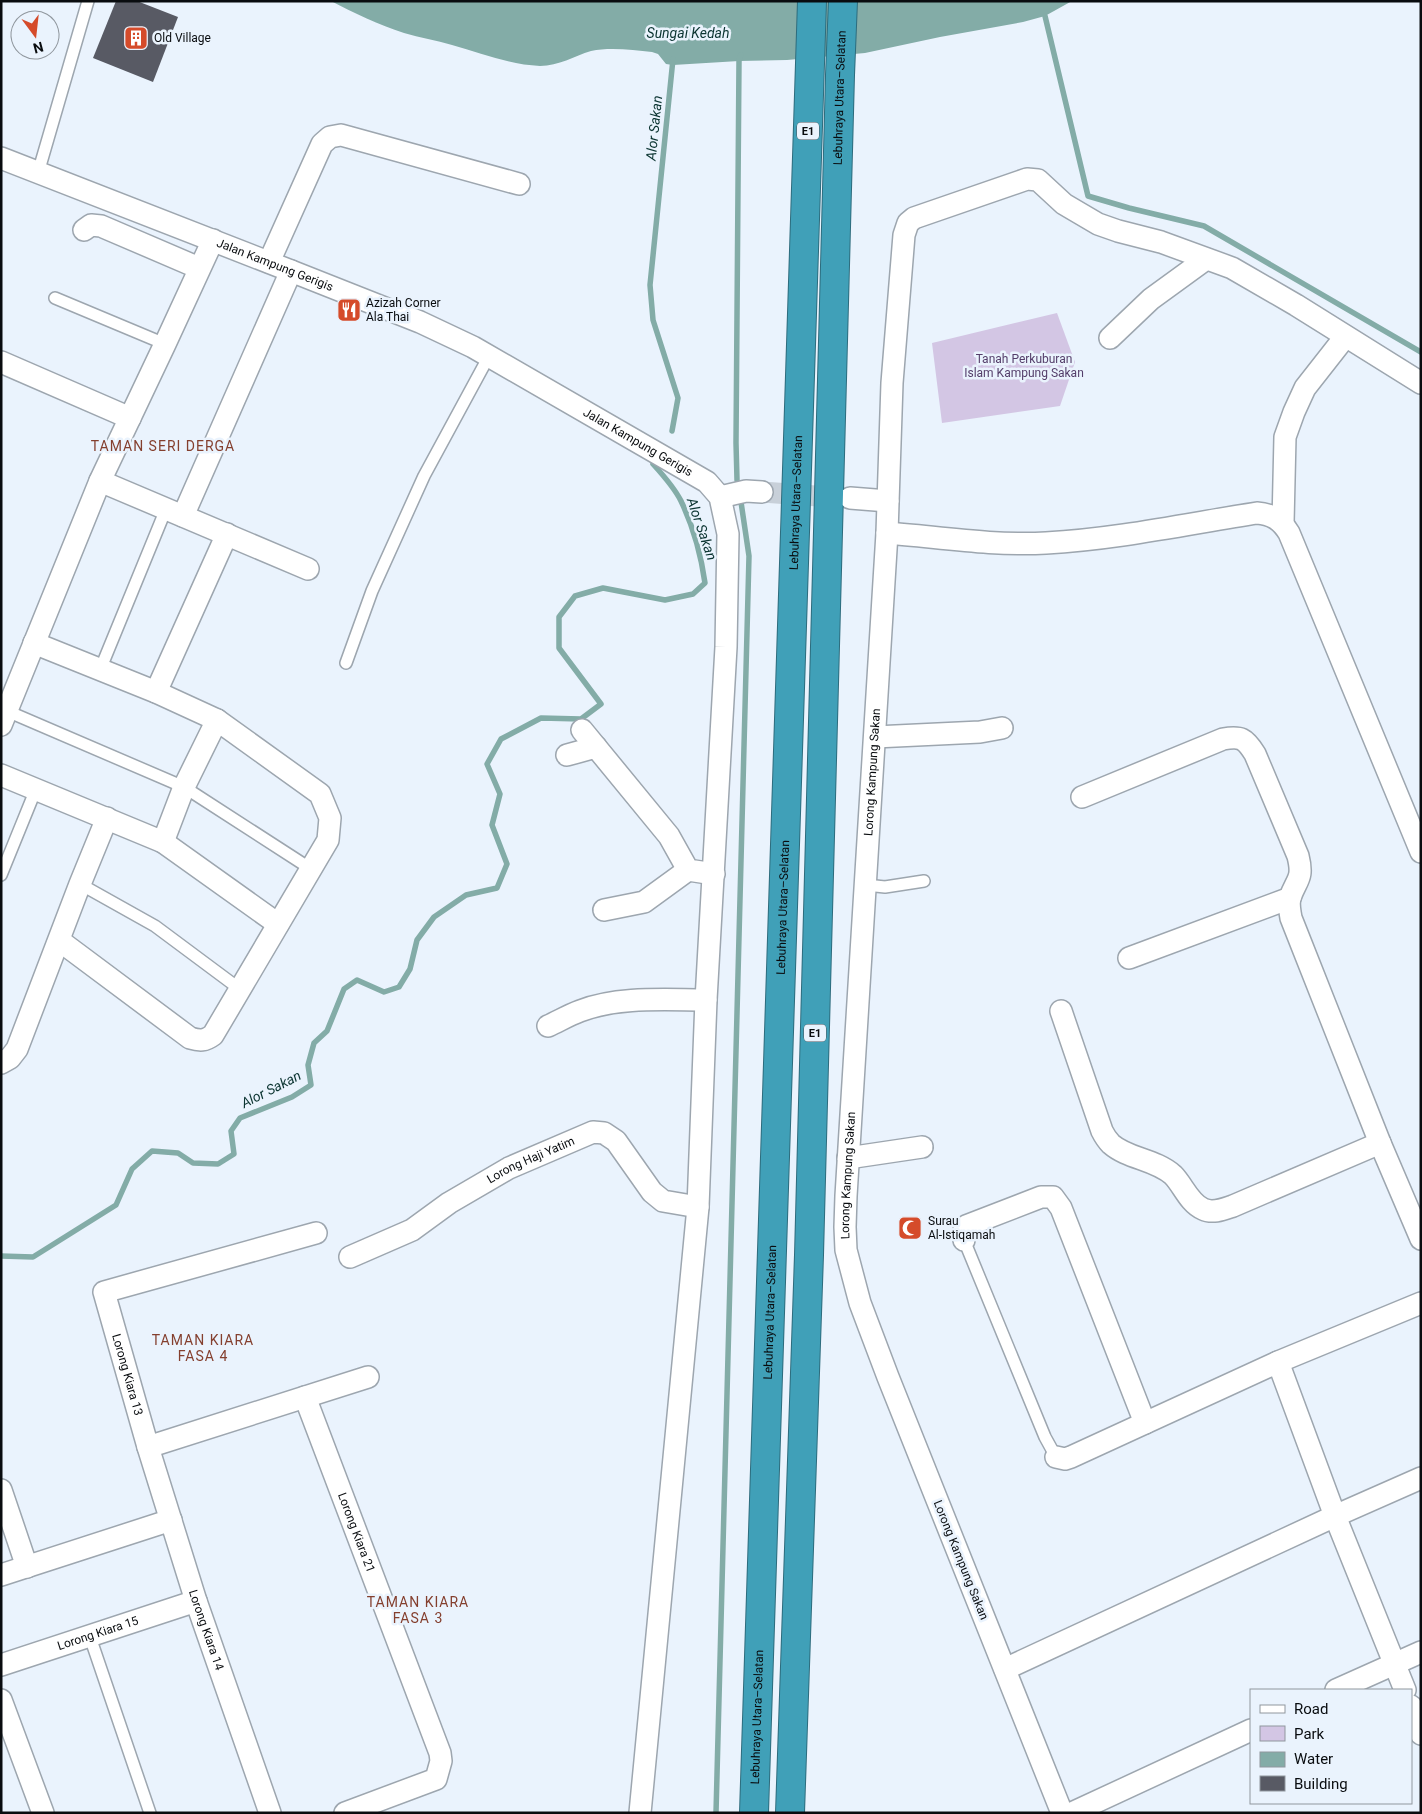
<svg xmlns="http://www.w3.org/2000/svg" width="1422" height="1814" font-family="Roboto,sans-serif">
  <style>
    .green { fill: #d3c6e4 }
    .water { fill: #83aca7 }
    .lines { fill: none; stroke-linecap: round; stroke-linejoin: round }
    .stream { stroke: #83aca7; stroke-width: 5.5 }
    .building { fill: #585a64 }
    .street-tunnel { stroke: #c8d0d9; stroke-width: 21; stroke-dasharray: 21 11; stroke-linecap: butt }
    .lane-casing { stroke: #9da6af; stroke-width: 14 }
    .street-casing { stroke: #9da6af; stroke-width: 24 }
    .highway-casing { stroke: #2d6c7d; stroke-width: 30 }
    .lane { stroke: #fff; stroke-width: 11 }
    .street { stroke: #fff; stroke-width: 21 }
    .highway { stroke: #40a0b8; stroke-width: 28 }
    .labels { text-anchor: middle; dominant-baseline: central; stroke-width: 5; stroke-linejoin: round; paint-order: stroke }
    .shield { fill: #eaf3fd; stroke: #4c5156; stroke-width: 1 }
    .shield-label { font-size: 11px; font-weight: bold; fill: #090c0f }
    .poi-label { font-size: 12px; fill: #090c0f; stroke: #eaf3fd; text-anchor: start }
    .street-label { font-size: 12px; fill: #090c0f; stroke: #eaf3fd }
    .park-label { font-size: 12px; fill: #543e6a; stroke: #eaf3fd }
    .water-label { font-size: 14px; font-style: italic; fill: #0b3431; stroke: #eaf3fd }
    .neighbourhood-label { font-size: 14px; letter-spacing: 1px; fill: #843f2e; stroke: #eaf3fd }
  </style>
  <rect width="100%" height="100%" fill="#eaf3fd"/>
  <path class="green" d="M1057,313l18,49 -15,44 -118,17 -10,-80z"/>
  <path class="water" d="M331,1h741l-27,15 -22,6 -83,15 -75,16 -78,7 -48,1 -66,4 -7,-1 -8,-10 -6,-2c-19,-2 -42,-5 -61,-1 -17,5 -32,15 -51,15 -30,-1 -59,-13 -88,-21 -16,-5 -32,-7 -48,-12 -25,-8 -50,-20 -73,-32z"/>
  <g class="lines">
    <path class="stream" d="M1045,16l43,180 41,12 75,18 217,126
      M672,431l6,-33 -25,-78 -3,-35 23,-226
      M737,480l-1,-37 3,-382 2,-6
      M1,1256l32,1 83,-52 16,-36 20,-18 26,2 15,10 25,1 16,-10 -3,-23 9,-13 52,-21 19,-12 -3,-20 6,-22 13,-12 17,-42 13,-9 27,12 15,-5 11,-18 7,-29 17,-23 32,-22 31,-7 10,-24 -15,-39 8,-31 -13,-30 14,-25 40,-21 40,1 20,-15 -42,-56v-31l16,-21 28,-8 62,12 28,-6 12,-11c-4,-28 -12,-57 -24,-82 -7,-14 -18,-26 -28,-37
      M716,1813l33,-1257 -8,-54"/>
  </g>
  <path class="building" d="M116,1h21l41,16 -25,65 -60,-24z"/>
  <g class="lines">
    <path class="street-tunnel" d="M762,492l82,6"/>
    <g class="lane-casing">
      <path id="lane" d="M38,173l50,-172
        M55,298l110,46
        M346,663l26,-72 52,-115 65,-120
        M100,670l66,-161
        M7,711l177,76 127,82
        M1,875l35,-86
        M80,884l75,42 86,64
        M866,885l19,2 39,-6
        M964,1240l81,197 11,20
        M90,1637l60,176"/>
    </g>
    <g class="street-casing">
      <g id="street">
        <path id="s1" d="M1,158l290,113 129,51 53,25 234,135 13,15 8,37 -2,113 -20,353 -8,207 -58,606"/>
        <path d="M84,230l7,-5 10,1 98,42"/>
        <path d="M269,262l53,-118 8,-7 11,-2 178,49"/>
        <path d="M1110,338l41,-39 55,-40"/>
        <path d="M1,362l129,56"/>
        <path d="M100,481l208,88"/>
        <path d="M720,497l26,-6 16,1"/>
        <path d="M850,498l38,3"/>
        <path d="M183,516l108,-245"/>
        <path d="M1283,523l2,-86 9,-25 11,-24 40,-51"/>
        <path d="M887,533c52,4 106,13 159,10 71,-4 141,-19 211,-30 15,1 24,7 32,20l132,319"/>
        <path d="M34,643l122,49 61,28 103,74 10,24 -2,22 -115,195c-8,6 -13,6 -23,3l-130,-97"/>
        <path d="M156,692l71,-158"/>
        <path d="M1,725l99,-244 65,-137 48,-104"/>
        <path d="M582,730l87,106 19,34 26,4"/>
        <path d="M875,737l105,-5 22,-4"/>
        <path d="M567,755l29,-8"/>
        <path d="M1,775l162,67 115,82"/>
        <path d="M1082,797l141,-58c18,-3 22,-1 32,15l43,102c6,24 -2,23 -8,42 -2,7 0,13 1,20l89,225 41,96"/>
        <path d="M163,842l21,-55 33,-67"/>
        <path d="M604,910l40,-8 44,-32"/>
        <path d="M1129,958l161,-60"/>
        <path d="M1061,1011l41,120c2,4 5,9 9,13 17,15 44,15 62,31 10,10 16,28 30,34 10,5 21,0 30,-3l147,-63"/>
        <path d="M548,1026c11,-5 21,-11 32,-15 39,-15 86,-11 126,-11"/>
        <path d="M1,1063l9,-5 7,-9 63,-165 27,-66"/>
        <path d="M848,1158l74,-11"/>
        <path id="s2" d="M316,1233l-212,59 44,155 220,-70"/>
        <path d="M964,1240v-10l2,-4 75,-29h12l8,11 84,215"/>
        <path id="s3" d="M350,1257l62,-27 37,-27 60,-35 84,-36 11,1 12,8 36,51 11,9 35,6"/>
        <path d="M1278,1362l57,154 70,174"/>
        <path id="s4" d="M305,1397l135,356 1,8 -5,18 -91,34"/>
        <path id="s5" d="M148,1447l48,154 74,212"/>
        <path d="M1056,1457l9,2 6,-2 207,-95 143,-59"/>
        <path d="M1,1490l26,77"/>
        <path d="M1,1575l170,-55"/>
        <path id="s6" d="M1,1665l195,-64"/>
        <path d="M1005,1669l330,-153 86,-38"/>
        <path d="M1336,1690l85,-38"/>
        <path d="M1,1700l42,113"/>
        <path d="M1411,1706l10,28"/>
        <path id="s7" d="M1062,1813l-174,-436 -28,-74 -14,-53 -1,-23 1,-31 41,-663 5,-150 12,-148 4,-12 6,-5 113,-39 11,1 26,24 34,20 20,7 43,11 71,26 64,37 125,78"/>
        <path d="M1072,1813l179,-83"/>
      </g>
    </g>
    <g class="highway-casing">
      <g id="highway">
        <path id="s8" d="M754,1813l58,-1812"/>
        <path id="s9" d="M790,1813l19,-558 31,-1180 3,-74"/>
      </g>
    </g>
    <use href="#lane" class="lane"/>
    <use href="#street" class="street"/>
    <use href="#highway" class="highway"/>
  </g>
  <defs>
    <g id="building-square" transform="scale(1.25)"><rect x="-9" y="-9" width="18" height="18" rx="4" fill="#d54b2a" stroke="#eaf3fd"/><path d="M-4-6H4V6H1V3H-1V6H-4ZM-2.5-4.3h1.7v1.8h-1.7ZM.8-4.3h1.7v1.8H.8ZM-2.5-1h1.7V.8h-1.7ZM.8-1h1.7V.8H.8Z" fill="#fff"/></g>
    <g id="restaurant-square" transform="scale(1.25)"><rect x="-9" y="-9" width="18" height="18" rx="4" fill="#d54b2a" stroke="#eaf3fd"/><path d="M-5-6h1v4h1v-4h1v4h1v-4h1v5L-1.5 .5V6h-2V.5L-5-1ZM5-6V6H3V1.5H1.5Q1.5-4 5-6Z" fill="#fff"/></g>
    <g id="mosque-square" transform="scale(1.25)"><rect x="-9" y="-9" width="18" height="18" rx="4" fill="#d54b2a" stroke="#eaf3fd"/><path d="M3.5-4.9A6 6 0 1 0 3.5 4.9A5 5 0 1 1 3.5-4.9Z" fill="#fff"/></g>
  </defs>
  <g fill-rule="evenodd">
    <use href="#building-square" x="136" y="38"/>
    <use href="#restaurant-square" x="349" y="310"/>
    <use href="#mosque-square" x="910" y="1228"/>
  </g>
  <g class="labels">
    <g class="shield">
      <rect x="797" y="122.5" width="22" height="17" rx="4"/>
      <rect x="804" y="1024.5" width="22" height="17" rx="4"/>
    </g>
    <g class="shield-label">
      <text x="808" y="131">E1</text>
      <text x="815" y="1033">E1</text>
    </g>
    <g class="poi-label">
      <text x="154" y="38">Old Village</text>
      <text x="366" y="303">Azizah Corner<tspan x="366" dy="14">Ala Thai</tspan></text>
      <text x="928" y="1221">Surau<tspan x="928" dy="14">Al-Istiqamah</tspan></text>
    </g>
    <g class="street-label">
      <text stroke="none"><textPath href="#s9" startOffset="1716">Lebuhraya Utara–Selatan</textPath></text>
      <text stroke="none"><textPath href="#s1" startOffset="294">Jalan Kampung Gerigis</textPath></text>
      <text stroke="none"><textPath href="#s1" startOffset="699">Jalan Kampung Gerigis</textPath></text>
      <text stroke="none"><textPath href="#s8" startOffset="1311">Lebuhraya Utara–Selatan</textPath></text>
      <text stroke="none"><textPath href="#s7" startOffset="1082">Lorong Kampung Sakan</textPath></text>
      <text stroke="none"><textPath href="#s8" startOffset="906">Lebuhraya Utara–Selatan</textPath></text>
      <text stroke="none"><textPath href="#s3" startOffset="206">Lorong Haji Yatim</textPath></text>
      <text stroke="none"><textPath href="#s7" startOffset="678">Lorong Kampung Sakan</textPath></text>
      <text stroke="none"><textPath href="#s8" startOffset="501">Lebuhraya Utara–Selatan</textPath></text>
      <text stroke="none"><textPath href="#s2" startOffset="306">Lorong Kiara 13</textPath></text>
      <text stroke="none"><textPath href="#s4" startOffset="145">Lorong Kiara 21</textPath></text>
      <text transform="translate(961 1560) rotate(68)">Lorong Kampung Sakan</text>
      <text stroke="none"><textPath href="#s5" startOffset="192">Lorong Kiara 14</textPath></text>
      <text stroke="none"><textPath href="#s6" startOffset="102">Lorong Kiara 15</textPath></text>
      <text stroke="none"><textPath href="#s8" startOffset="96">Lebuhraya Utara–Selatan</textPath></text>
    </g>
    <g class="park-label">
      <text x="1024" y="359">Tanah Perkuburan<tspan x="1024" dy="14">Islam Kampung Sakan</tspan></text>
    </g>
    <g class="water-label">
      <text x="688" y="33">Sungai Kedah</text>
      <text transform="translate(654 128) rotate(-84)">Alor Sakan</text>
      <text transform="translate(702 529) rotate(71)">Alor Sakan</text>
      <text transform="translate(271 1089) rotate(-27)">Alor Sakan</text>
    </g>
    <g class="neighbourhood-label">
      <text x="163" y="446">TAMAN SERI DERGA</text>
      <text x="203" y="1340">TAMAN KIARA<tspan x="203" dy="16">FASA 4</tspan></text>
      <text x="418" y="1602">TAMAN KIARA<tspan x="418" dy="16">FASA 3</tspan></text>
    </g>
  </g>
  <rect width="1422" height="1814" fill="none" stroke="#090c0f" stroke-width="5"/>
  <rect x="1250" y="1689" width="162" height="115" fill="#eaf3fd" stroke="#90979e"/>
  <rect x="1260" y="1705" width="25" height="8" fill="#ffffff" stroke="#90979e"/>
  <text x="1294" y="1714" font-size="15" fill="#090c0f">Road</text>
  <rect x="1260" y="1726" width="25" height="15" fill="#d3c6e4" stroke="#90979e"/>
  <text x="1294" y="1739" font-size="15" fill="#090c0f">Park</text>
  <rect x="1260" y="1752" width="25" height="15" fill="#83aca7" stroke="#90979e"/>
  <text x="1294" y="1764" font-size="15" fill="#090c0f">Water</text>
  <rect x="1260" y="1776" width="25" height="15" fill="#585a64" stroke="#90979e"/>
  <text x="1294" y="1789" font-size="15" fill="#090c0f">Building</text>
  <g transform="translate(35 35) rotate(165)"><circle r="24" fill="#eaf3fd" stroke="#90979e"/>
  <path d="M0-4L9 19L0 12L-9 19Z" fill="#d54b2a"/>
  <text y="-8" font-size="14" font-weight="bold" text-anchor="middle" fill="#090c0f">N</text>
  </g>
</svg>
